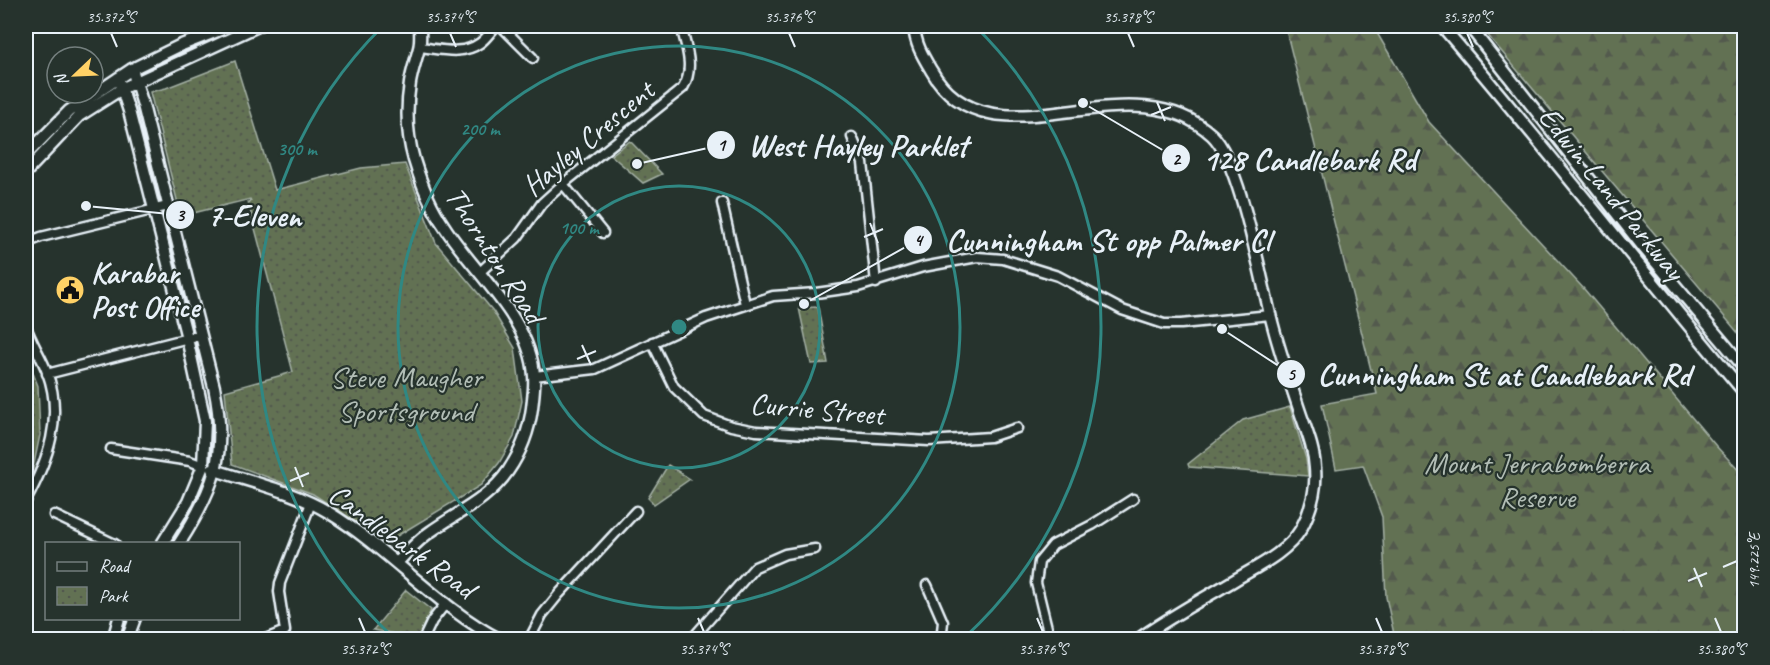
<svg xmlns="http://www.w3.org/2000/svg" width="1770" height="665" font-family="Caveat,sans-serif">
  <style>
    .forest { fill: url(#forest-firs); stroke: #a5b1a6; stroke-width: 1.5 }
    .park { fill: url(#park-dots); stroke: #a5b1a6; stroke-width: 1.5 }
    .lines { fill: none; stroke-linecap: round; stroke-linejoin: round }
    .street-casing { stroke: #e8f1f8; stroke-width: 13 }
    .secondary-casing { stroke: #e8f1f8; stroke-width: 15 }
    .street { stroke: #26332d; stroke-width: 8 }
    .secondary { stroke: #26332d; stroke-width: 10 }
    .ticks { fill: none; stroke: #e8f1f8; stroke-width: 2 }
    .ring { fill: none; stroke: #308883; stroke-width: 3 }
    .labels { text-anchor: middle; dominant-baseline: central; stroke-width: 4.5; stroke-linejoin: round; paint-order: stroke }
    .street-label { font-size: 30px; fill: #e8f1f8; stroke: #26332d }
    .poi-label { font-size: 30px; font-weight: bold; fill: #e8f1f8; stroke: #26332d; text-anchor: start }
    .park-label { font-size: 30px; fill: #b2beb6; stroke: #26332d }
    .centre { fill: #308883; stroke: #26332d; stroke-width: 3 }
    .ring-label { font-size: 18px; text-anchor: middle; font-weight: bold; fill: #308883; stroke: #26332d; stroke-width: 4.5; stroke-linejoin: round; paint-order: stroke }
    .leader { fill: none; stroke: #e8f1f8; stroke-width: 2 }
    .callout-dot { fill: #e8f1f8; stroke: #26332d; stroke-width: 2 }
    .mark-label { font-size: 18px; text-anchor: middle; font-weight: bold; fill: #111 }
    .callout-label { font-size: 32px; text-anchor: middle; font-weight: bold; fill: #e8f1f8; stroke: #26332d; stroke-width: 4.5; stroke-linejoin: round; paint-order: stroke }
    .neatline { fill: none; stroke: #e8f1f8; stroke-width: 2 }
    .ticks-label { font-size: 15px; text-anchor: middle; fill: #e8f1f8 }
  </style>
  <defs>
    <pattern id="forest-firs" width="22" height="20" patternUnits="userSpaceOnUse" patternTransform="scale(1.5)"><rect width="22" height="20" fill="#627153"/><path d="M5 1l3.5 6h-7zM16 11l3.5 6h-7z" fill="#535a4e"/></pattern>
    <pattern id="park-dots" width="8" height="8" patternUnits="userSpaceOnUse" patternTransform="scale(1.5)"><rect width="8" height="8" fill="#627153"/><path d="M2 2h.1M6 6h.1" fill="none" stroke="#535a4e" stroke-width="1.8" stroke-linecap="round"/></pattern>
  </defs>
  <rect width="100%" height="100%" fill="#26332d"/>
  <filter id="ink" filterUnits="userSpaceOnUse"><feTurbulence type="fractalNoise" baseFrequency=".0167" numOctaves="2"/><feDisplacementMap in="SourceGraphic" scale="12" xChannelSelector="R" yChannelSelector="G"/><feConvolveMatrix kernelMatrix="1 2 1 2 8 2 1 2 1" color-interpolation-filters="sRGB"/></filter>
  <g filter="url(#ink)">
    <path class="forest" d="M1285,26h88l56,96 155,167 132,157 28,30v163h-349l-9,-42 -4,-80 -19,-52 -27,4 -14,-65 55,-10z
      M1480,26h264v314z"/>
    <path class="park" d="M235,61l40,129 86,-22 44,-4 31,79 57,68 22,37 7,53 -8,36 -15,26 -18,22 -94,57 -74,-48 -81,-30 -7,-73 68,-19 -45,-170 3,-1 -1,-2 -69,17 -31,-124 16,-4z
      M630,141l32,33 -19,9 -32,-28z
      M818,307l10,56 -17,1 -12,-56z
      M26,355l12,31 2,49 -14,67z
      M1290,407l16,52 2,17 -119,-9 -1,-3 55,-44z
      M668,465l22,14 -36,25 -6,-6z
      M406,590l25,20 -12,28 -46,-8z"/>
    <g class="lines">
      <g class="street-casing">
        <path id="street" d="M501,26l32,32
          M419,47c21,2 43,9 61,-4 6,-4 11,-12 16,-17
          M852,137l11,26 13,120
          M563,184l40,49
          M722,203l23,101
          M26,243l15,-6 127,-31
          M480,272l37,-34 25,-35 21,-19 120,-96c12,-20 3,-41 -2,-62
          M26,326c5,16 15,30 21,46 17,46 1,88 -21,129
          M652,342l22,45 30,29 27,10 25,5 173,10 61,-4 27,-9
          M47,374l153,-39
          M534,376l61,-7 111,-51 67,-22 43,-3 42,-6 65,-20 54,-10 26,2 55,17 64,34 42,14h17l89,-9
          M111,449l79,12 13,5
          M54,515l61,29
          M927,585l16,37 -2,18
          M263,640l22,-9 -6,-39 1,-9 31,-80
          M423,640l9,-19 14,-18
          M529,640l13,-25 17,-21 77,-83
          M691,640l64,-73 30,-13 30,-5
          M1050,640l-14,-57 3,-21 14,-17 39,-20 41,-26"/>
      </g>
      <g class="secondary-casing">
        <path id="secondary" d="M914,26c1,17 8,29 17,44 58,103 198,-12 281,65 27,25 48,139 58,179 8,33 19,65 30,98 6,18 14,36 15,56 2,21 -4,42 -14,61 -14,24 -45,38 -68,52 -32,19 -65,37 -96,59
          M1442,26c103,120 200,245 302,366
          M1469,26l174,221 101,120
          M132,69l11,36 71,282c14,66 1,101 -35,157
          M118,78l11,33 58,227 18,83 -2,45 -15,36 -26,42
          M26,155l43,-44 63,-42 47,-23 51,-20
          M26,172l53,-56 44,-28 135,-62
          M212,469c38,13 81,22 116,43 60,36 111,97 173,128
          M397,563c10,-11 20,-22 33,-31 28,-20 58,-32 78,-61 13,-19 21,-40 24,-63 1,-10 3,-21 2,-32 -3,-57 -61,-104 -90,-150 -14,-20 -23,-43 -30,-66 -7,-24 -8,-52 -4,-77 2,-12 6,-23 9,-35 2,-7 1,-15 1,-22
          M113,640l6,-22
          M127,640l8,-22"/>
      </g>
      <use href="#street" class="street"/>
      <use href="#secondary" class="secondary"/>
    </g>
  </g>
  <path class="ticks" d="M111,33l6,14M450,33l6,14M789,33l6,14M1128,33l6,14M1467,33l6,14M1157,102l8,19M1151,115l20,-8M870,223l8,20M864,237l19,-8M582,345l9,20M577,359l19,-8M295,467l8,20M290,481l19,-8M1723,567l14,-6M1694,568l8,19M1688,581l19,-8M359,618l6,14M698,618l6,14M1037,618l6,14M1376,618l6,14M1715,618l6,14"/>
  <g class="ring">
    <circle cx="679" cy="327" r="141"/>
    <circle cx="679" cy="327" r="281"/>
    <path d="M394 638A422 422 0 0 1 383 26M975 26A422 422 0 0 1 964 638"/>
  </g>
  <defs>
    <g id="civic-disc" transform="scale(1.5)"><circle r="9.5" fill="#ffd166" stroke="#26332d"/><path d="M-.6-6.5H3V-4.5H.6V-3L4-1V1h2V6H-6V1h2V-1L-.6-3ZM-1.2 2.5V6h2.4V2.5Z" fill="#111"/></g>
  </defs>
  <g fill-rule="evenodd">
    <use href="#civic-disc" x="70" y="290"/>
  </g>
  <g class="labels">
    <g class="street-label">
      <text transform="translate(588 138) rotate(-40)">Hayley Crescent</text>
      <text transform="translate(1612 193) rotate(51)">Edwin Land Parkway</text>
      <text transform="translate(495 255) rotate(57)">Thornton Road</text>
      <text transform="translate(817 409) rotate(5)">Currie Street</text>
      <text transform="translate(402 541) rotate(36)">Candlebark Road</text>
    </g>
    <g class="poi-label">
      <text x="91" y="273">Karabar<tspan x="91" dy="34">Post Office</tspan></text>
    </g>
    <g class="park-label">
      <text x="406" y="377">Steve Maugher<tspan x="406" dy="34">Sportsground</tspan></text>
      <text x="1537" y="463">Mount Jerrabomberra<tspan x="1537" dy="34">Reserve</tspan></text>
    </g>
  </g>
  <circle cx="679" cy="327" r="9" class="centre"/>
  <g class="ring-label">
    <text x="480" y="135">200 m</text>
    <text x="297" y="155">300 m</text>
    <text x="579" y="234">100 m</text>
  </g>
  <path class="leader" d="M637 164L721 145M1083 103L1176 158M86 206L180 215M804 304L918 240M1222 329L1291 374"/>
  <g class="callout-dot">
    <circle cx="637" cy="164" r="6"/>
    <circle cx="1083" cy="103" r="6"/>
    <circle cx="86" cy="206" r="6"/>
    <circle cx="804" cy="304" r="6"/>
    <circle cx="1222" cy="329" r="6"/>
    <circle cx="721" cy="145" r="15"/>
    <circle cx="1176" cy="158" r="15"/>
    <circle cx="180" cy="215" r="15"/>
    <circle cx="918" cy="240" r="15"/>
    <circle cx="1291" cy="374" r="15"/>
  </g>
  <g class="mark-label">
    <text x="721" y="151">1</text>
    <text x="1176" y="165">2</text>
    <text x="180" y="221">3</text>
    <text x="918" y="246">4</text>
    <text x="1291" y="380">5</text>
  </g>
  <g class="callout-label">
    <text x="858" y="156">West Hayley Parklet</text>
    <text x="1309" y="170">128 Candlebark Rd</text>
    <text x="254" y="226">7-Eleven</text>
    <text x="1108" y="251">Cunningham St opp Palmer Cl</text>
    <text x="1504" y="385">Cunningham St at Candlebark Rd</text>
  </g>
  <rect width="1770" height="665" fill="none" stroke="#26332d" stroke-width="66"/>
  <rect x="45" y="542" width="195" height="78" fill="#26332d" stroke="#747f7e" stroke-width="1.5"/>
  <rect x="57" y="562" width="30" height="9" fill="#26332d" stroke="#747f7e" stroke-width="1.5"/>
  <text x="99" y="572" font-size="18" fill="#e8f1f8">Road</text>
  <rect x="57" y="587" width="30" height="18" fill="url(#park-dots)" stroke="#747f7e" stroke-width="1.5"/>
  <text x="99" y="602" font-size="18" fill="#e8f1f8">Park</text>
  <g transform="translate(75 75) rotate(247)"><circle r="28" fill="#26332d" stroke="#747f7e" stroke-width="1.5"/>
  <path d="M0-4.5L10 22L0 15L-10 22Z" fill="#ffd166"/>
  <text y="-9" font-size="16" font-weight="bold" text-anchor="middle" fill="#e8f1f8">N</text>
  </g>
  <rect x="33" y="33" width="1704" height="599" class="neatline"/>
  <g class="ticks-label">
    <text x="111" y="22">35.372°S</text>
    <text x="450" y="22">35.374°S</text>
    <text x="789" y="22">35.376°S</text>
    <text x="1128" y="22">35.378°S</text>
    <text x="1467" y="22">35.380°S</text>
    <text transform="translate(1754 561) rotate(-90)" y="5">149.225°E</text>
    <text x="365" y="654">35.372°S</text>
    <text x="704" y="654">35.374°S</text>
    <text x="1043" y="654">35.376°S</text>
    <text x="1382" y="654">35.378°S</text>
    <text x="1721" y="654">35.380°S</text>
  </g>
</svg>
